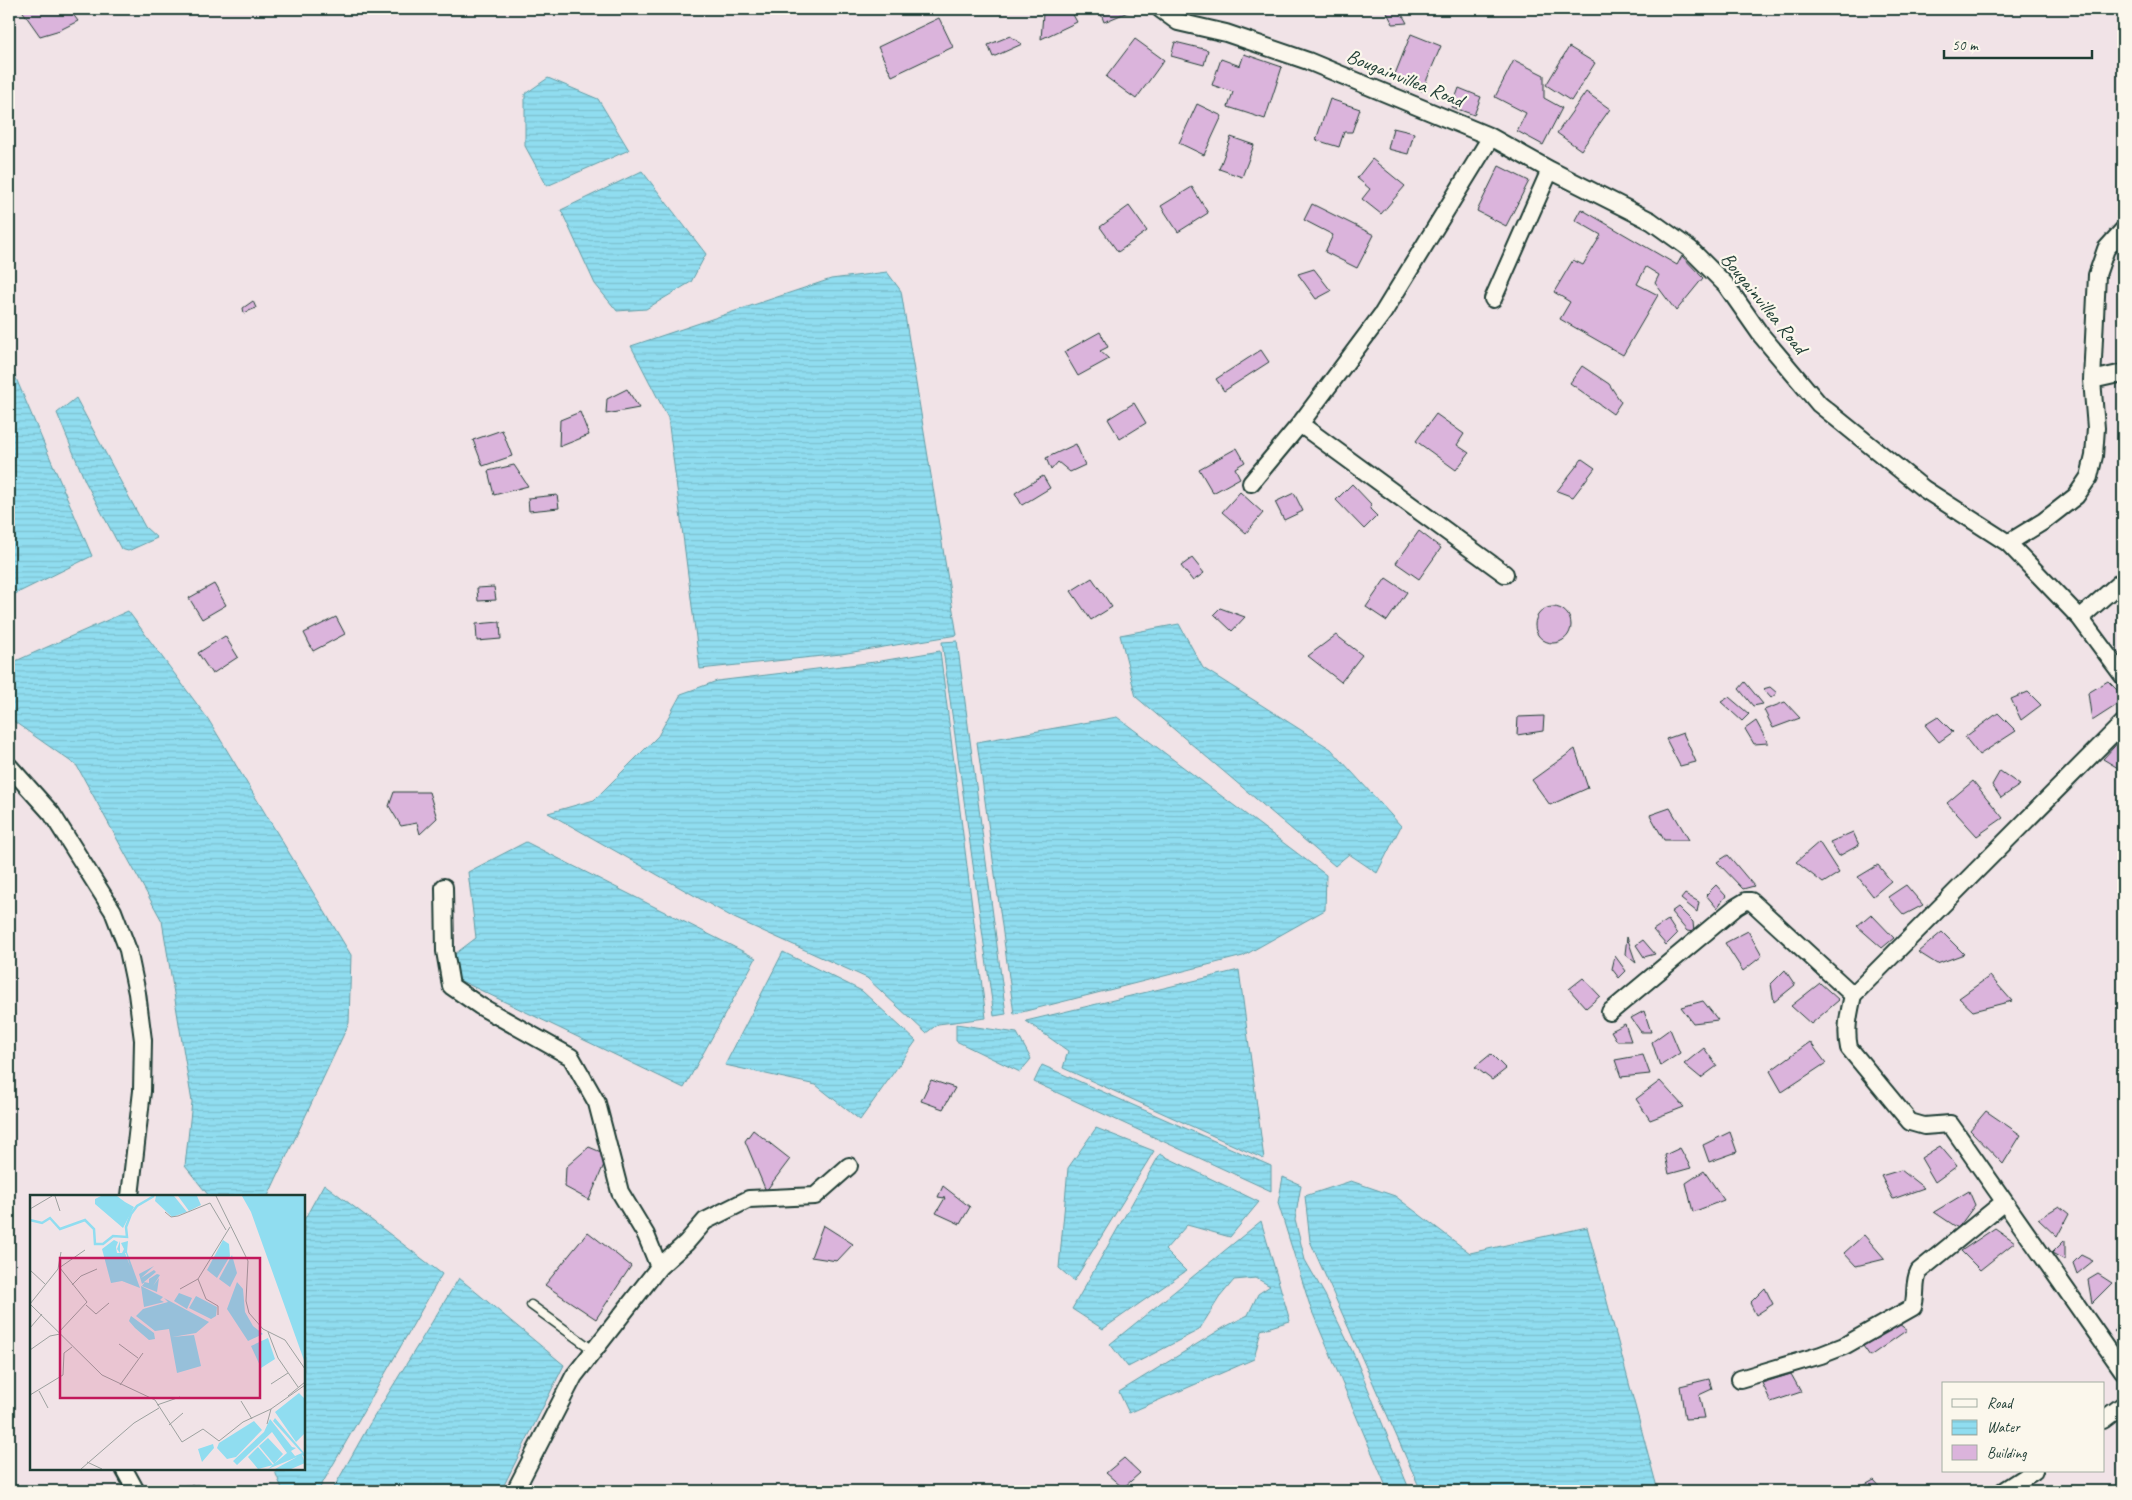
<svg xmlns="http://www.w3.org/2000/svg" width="2132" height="1500" font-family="Caveat,sans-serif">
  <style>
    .water { fill: url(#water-rules); stroke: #639da5 }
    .building { fill: #dbb4dc; stroke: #1f3d34 }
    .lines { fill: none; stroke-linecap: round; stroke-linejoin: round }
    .lane-casing { stroke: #1f3d34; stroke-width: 11 }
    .street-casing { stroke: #1f3d34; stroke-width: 20 }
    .lane { stroke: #fbf7ec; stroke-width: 8 }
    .street { stroke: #fbf7ec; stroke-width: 16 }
    .labels { text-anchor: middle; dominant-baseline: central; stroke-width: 4.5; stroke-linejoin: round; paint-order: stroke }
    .street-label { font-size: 20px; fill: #1f3d34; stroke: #fbf7ec }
    .inset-river { fill: none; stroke: #90ddf0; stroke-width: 2.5 }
    .inset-road { fill: none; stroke: #9da19f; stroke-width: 1 }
    .view { fill: #c2185b; fill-opacity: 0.15; stroke: #c2185b; stroke-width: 2.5 }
    .inset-edge { fill: none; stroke: #1f3d34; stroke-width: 2.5 }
  </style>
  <defs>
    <pattern id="water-rules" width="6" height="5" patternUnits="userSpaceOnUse" patternTransform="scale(1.25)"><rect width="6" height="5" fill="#90ddf0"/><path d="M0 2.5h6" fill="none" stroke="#7cbfce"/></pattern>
  </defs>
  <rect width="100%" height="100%" fill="#f1e3e7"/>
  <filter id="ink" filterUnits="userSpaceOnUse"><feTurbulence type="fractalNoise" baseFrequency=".02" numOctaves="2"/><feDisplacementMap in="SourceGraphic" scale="10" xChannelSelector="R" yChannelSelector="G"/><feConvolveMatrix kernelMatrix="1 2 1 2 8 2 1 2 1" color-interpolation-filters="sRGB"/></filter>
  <g filter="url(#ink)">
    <path class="water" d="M548,78l50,21 31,51 -82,36 -22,-40v-52z
      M642,171l64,83 -15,28 -45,27 -29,2 -22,-27 -34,-74z
      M887,272l14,19 56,344 -116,19 -141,15 -32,-251 -37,-72 200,-67z
      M9,362l83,194 -83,41z
      M76,398l69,129 12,11 -29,13 -7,-2 -36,-68 -28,-68z
      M128,611l80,108 143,236 -2,68 -81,173h-59l-24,-30 7,-64 -30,-181 -85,-155 -68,-48v-54z
      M1179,624l24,44 128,81 70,77 -24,47 -28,-19 -14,12 -199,-169 -16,-62z
      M957,641l49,373 -12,2 -52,-374z
      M940,651l46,367 -48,6 -12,9 -59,-55 -133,-60 -186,-105 46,-13 64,-64 23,-42 36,-13 158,-19z
      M1117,717l209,158 -1,35 -82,46 -229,58 -37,-272z
      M526,842l230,116 -72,130 -231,-111 -2,-20 25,-19 -8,-66z
      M783,952l79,39 54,50 -56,79 -44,-35 -91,-20z
      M1239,970l25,189 -201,-91 5,-17 -42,-30z
      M956,1024l61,9 14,26 -11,13 -64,-31z
      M1042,1065l229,101v25l-237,-109z
      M1096,1128l58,23 -80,130 -15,-13 9,-100z
      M1160,1154l99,48 -29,35 -43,-12 -22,25 21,21 -83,58 -31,-20z
      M1283,1177l18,8 -6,35 10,40 20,35 30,62 55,134h-22l-77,-182 -33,-106z
      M1351,1181l44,15 75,57 117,-26 71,264h-237l-111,-250 -5,-45z
      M324,1184l118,90 -124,217h-35l-9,-22h30v-249z
      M1261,1221l29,100 -29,9 -7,29 -125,54 -10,-21 104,-64 25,-13 10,-21 12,-8 -14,-8 -22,2 -15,18 -20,32 -71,37 -18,-23z
      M459,1278l105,87 -63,126h-169l37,-66z"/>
    <path class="building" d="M21,9h48l9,12 -18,9 -20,6z
      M1055,9h15l7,13 -36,17 2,-25z
      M1099,9h36l-31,13z
      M1385,9h14l8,14 -14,1z
      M939,18l14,29 -61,29 -14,-29z
      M1411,34l30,12 -19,45 -29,-12z
      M1010,36l12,8 -29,13 -5,-12z
      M1135,39l29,21 -28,39 -30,-22z
      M1175,42l33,8 -4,15 -33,-9z
      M1569,47l26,16 -24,38 -25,-16z
      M1244,54l38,13 -17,52 -37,-12 5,-15 -21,-7 9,-26 19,7z
      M1514,60l30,15v23l18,10 -19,37 -26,-14 9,-18 -31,-16z
      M1459,88l22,9 -7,18 -22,-8z
      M1586,92l24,17 -29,41 -24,-17z
      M1330,99l30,10 -8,23h-8l-5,15 -23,-7z
      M1197,104l25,12 -18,39 -25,-12z
      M1393,128l21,5 -6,21 -20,-5z
      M1231,137l23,8 -12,32 -23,-8z
      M1372,159l33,27 -24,28 -19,-15 8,-10 -13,-11z
      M1499,166l30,15 -23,45 -29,-15z
      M1192,187l16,26 -30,19 -17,-26z
      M1312,204l62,31 -17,33 -32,-16 8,-17 -29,-15z
      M1129,206l18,25 -29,21 -18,-25z
      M1581,209l96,56 5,-9 21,22 -27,33 -21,-28 4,-8 -13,-8 -9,17 21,11 -35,60 -63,-36 10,-17 -16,-10 19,-32 10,5 18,-30 -26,-15z
      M1314,269l17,22 -15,8 -18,-25z
      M253,301l3,7 -12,5 -1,-5z
      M1100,332l8,15 -8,4 9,8 -31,17 -14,-24z
      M1261,350l8,12 -45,29 -8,-12z
      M1582,366l27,18 12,18 -8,12 -43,-31z
      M627,389l12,19 -33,6 1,-15z
      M1134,403l12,20 -26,16 -12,-20z
      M580,412l9,23 -30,12 1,-27z
      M1436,414l28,20 -7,11 12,8 -13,17 -40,-29z
      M502,430l10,26 -29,10 -10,-26z
      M1076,444l9,21 -15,7 -12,-10 -7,8 -5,-12z
      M1237,448l8,14 -10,6 5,10 -27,15 -14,-24z
      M1582,459l13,9 -22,29 -16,-6z
      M514,465l14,21 -34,9 -6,-24z
      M1043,476l7,12 -28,17 -7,-12z
      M1352,484l19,20 -1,5 7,7 -13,13 -28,-29z
      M1240,492l23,21 -17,20 -24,-21z
      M1294,493l9,18 -19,9 -9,-18z
      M557,495l2,13 -30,3 -1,-13z
      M1419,531l22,17 -22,31 -23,-16z
      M1192,558l12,15 -11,8 -12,-15z
      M1092,578l20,29 -21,13 -20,-29z
      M1386,578l21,14 -20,29 -21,-14z
      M214,584l12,21 -24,14 -13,-21z
      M494,587l2,13 -18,1 -1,-13z
      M1535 625a18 18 0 1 1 36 0a18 18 0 1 1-36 0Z
      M1220,608l25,9 -13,14 -18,-17z
      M336,617l9,17 -32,17 -9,-18z
      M500,622l1,17 -24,2 -1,-17z
      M1336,635l26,20 -21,27 -33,-26z
      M225,636l13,21 -26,17 -14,-21z
      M2108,681l15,15v5l-31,20 -4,-28z
      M1745,682l18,22 -10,2 -14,-17z
      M1770,687l7,6 -6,5 -8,-9z
      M2028,692l13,13 -20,15 -10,-21z
      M1729,697l20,17 -7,7 -21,-19z
      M1785,702l15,16 -27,10 -9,-18z
      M1998,713l18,18 -37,24 -14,-18z
      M1544,716l-1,15 -26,4 1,-18z
      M1938,717l15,15 -14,10 -14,-17z
      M1756,721l12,22 -14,1 -9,-15z
      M1683,733l13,29 -16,4 -14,-27z
      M2123,737v34l-20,-12z
      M1575,749l13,39 -38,17 -18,-25z
      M2000,771l20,14 -19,13 -9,-13z
      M1973,781l30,37 -26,18 -30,-33z
      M394,792h35l8,26 -17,16 -3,-11 -16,3 -12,-20z
      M1670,808l19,32h-25l-14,-25z
      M1853,832l6,13 -20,11 -9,-14z
      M1819,842l20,31 -16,10 -27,-21z
      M1728,855l26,31 -11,3 -26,-27z
      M1878,865l13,16 -18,15 -15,-19z
      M1716,885l10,11 -9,12 -11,-13z
      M1906,885l17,20 -19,10 -16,-18z
      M1685,894l14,8 -2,10 -16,-13z
      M1678,907l15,15 1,10 -7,-1 -16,-19z
      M1871,914l23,24 -12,10 -25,-22z
      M1668,920l9,14 -11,11 -13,-15z
      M1748,931l14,25 -19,15 -18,-28z
      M1942,932l22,22 -27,10 -19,-12z
      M1627,937l9,26 -11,-9z
      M1643,940l12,14 -11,3 -8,-12z
      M1615,956l11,15 -7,7 -7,-9z
      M1785,970l10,15 -21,17 -3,-18z
      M1990,976l22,25 -39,10 -14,-13z
      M1583,978l17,18 -14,12 -17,-19z
      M1820,983l19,17 -28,24 -20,-18z
      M1703,1001l15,19 -25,3 -12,-16z
      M1644,1011l7,21h-10l-10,-14z
      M1625,1024l6,17h-14l-6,-10z
      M1670,1029l10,24 -20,13 -8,-24z
      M1810,1042l16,21 -44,29 -12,-21z
      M1704,1048l13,18 -16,12 -17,-14z
      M1491,1054l15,15 -14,11 -17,-13z
      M1643,1055l7,19 -29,3 -6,-17z
      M931,1080l24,8 -12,21 -22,-8z
      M1660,1081l24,26 -34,13 -14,-21z
      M1986,1111l35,24 -18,29 -33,-34z
      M753,1130l37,29 -24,32 -21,-50z
      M1730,1132l7,20 -28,10 -6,-17z
      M1940,1146l17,20 -22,16 -14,-24z
      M589,1147l19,8 -19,45 -24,-13 1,-20z
      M1680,1148l11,20 -22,6 -4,-19z
      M1901,1170l23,18 -31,11 -12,-23z
      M1704,1171l20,29 -31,12 -7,-29z
      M943,1186l27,21 -10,17 -24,-11 9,-15 -7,-1z
      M1969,1191l6,14 -17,23 -24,-16z
      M2059,1206l10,8 -12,23 -19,-18z
      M823,1225l30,19 -16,17 -26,-4z
      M1995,1228l20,14 -35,28 -19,-19z
      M588,1232l43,34 -35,53 -51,-34z
      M1864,1235l21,24 -29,7 -12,-13z
      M2065,1240v20l-13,-7z
      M2081,1255l12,6 -16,13 -4,-11z
      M2098,1274l14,9 -20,20 -4,-23z
      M1765,1288l8,16 -17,11 -6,-12z
      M1899,1324l8,6 -37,26 -7,-10z
      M2123,1325v15l-9,-9z
      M1791,1374l10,18 -30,10 -9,-19z
      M1709,1379l3,10 -13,6 5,23 -19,1 -5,-33z
      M1124,1458l16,15 -17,15 -17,-15z
      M1874,1480l10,11h-30z"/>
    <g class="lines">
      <g class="lane-casing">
        <path id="lane" d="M531,1305l62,45
          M169,1491l28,-1"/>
      </g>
      <g class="street-casing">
        <path id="street" d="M1160,9l18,13 48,11 82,28 183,76 59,33 101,51 39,28 36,36 35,50 58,69 105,85 84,54 72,75 43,58
          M1493,299l57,-129
          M2092,380l31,-7
          M1300,424l205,150
          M1251,483l49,-59 83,-111 108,-176
          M2008,543l36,-22 32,-25 13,-19 5,-21 2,-28 -4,-48 5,-105 9,-26 17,-19
          M2080,618l43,-38
          M2123,723l-270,272c-4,19 -8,34 -4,53l61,74 14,4 26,-2 5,7 168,240
          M9,766l43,48 61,97 15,39 9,43 6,47 -1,51 -12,105
          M444,887l1,64 6,35 29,20 91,51 26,46 23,89 26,43 13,32
          M1610,1012l126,-105 10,-6h5l102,94
          M1740,1379l81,-24 23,-9 69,-39c4,-12 0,-24 6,-36l85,-69
          M2103,1420l20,-15
          M124,1469l12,22
          M515,1491l59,-115 85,-109 27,-24 19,-22 44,-22 66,-3 34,-30
          M2003,1491l31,-20"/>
      </g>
      <use href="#lane" class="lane"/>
      <use href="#street" class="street"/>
    </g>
  </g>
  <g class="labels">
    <g class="street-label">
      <text transform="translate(1405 78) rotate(22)">Bougainvillea Road</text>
      <text transform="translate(1764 303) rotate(51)">Bougainvillea Road</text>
    </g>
  </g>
  <g transform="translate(30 1195)">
    <rect width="275" height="275" fill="#f1e3e7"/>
    <path d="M71,1h16l8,6 -10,14 10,-14 9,5 -11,21 -28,-24v-5zM126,1h18l13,16 -15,5 -17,-16zM148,1h19l4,9 -12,6zM212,1h63v167l-54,-151zM84,45l4,2 -2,5 1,6h3l-3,-4 3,-8v12h5l5,13 -4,-13h-4l2,-4 -3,-6 7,-2 -1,11 13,36 -18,-7 -11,2 -9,-34zM193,45l6,4 1,12 -13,22 -10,-8zM202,60l5,18 -7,14 -11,-8zM124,71l-13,12 13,-8 2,2 -12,10 5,1v-4l8,-5 3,1 -7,11 6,-8 -2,14 -15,-6 3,-4 -3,2 -3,-10zM207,87l6,7 2,23 8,14 10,8 -15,7 -21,-32zM111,91l22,11 -3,3 4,2 -20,5zM149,98l13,5 -5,11 -13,-8zM166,101l21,11 -1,9 -5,3 -22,-11zM134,103l45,24 -13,11 -24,4 22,-2 7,31 -24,7 -8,-44 -14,2 -19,-15 7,-7 25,-7zM101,121l23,17 1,6 -6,1 -14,-12 -6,-7zM238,143l7,21 -14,9 -10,-22zM269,198l6,6v34l-9,9 -21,-30zM245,223l30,36v3l-3,-2 3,8 -14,6h-16l22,-12 -29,12 19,-16 -15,-21 -35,33 -4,-4 31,-29 6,-13 22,28 4,1 -5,3 4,5 7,-3 -29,-32zM224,226l8,9 -26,27 -9,2 -10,-11 2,-5zM238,243l15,16 -9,10 -15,-18zM183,249l1,4 -12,14 -4,-13zM228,252l15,18 -15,4 -10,-12z" fill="#90ddf0"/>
    <path class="inset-river" d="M0,25l12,3 8,-5 10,11 25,-9 9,9 1,15h8l10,-8 14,1 -1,-10 5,-13 6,-8 17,-10"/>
    <path class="inset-road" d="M25,1l5,15M186,1l32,65 -2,40 3,12 14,16 22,11 20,29M0,14l22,-13M135,17l6,5 7,-1 32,-13 16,27M29,73l26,-18M0,75l15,14M168,84l8,20 12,7v9M42,90l9,-9 16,-7M150,94l18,-10 32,-52M0,109l72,71 53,25 27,42 21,-13 16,12 24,-19 28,-13 34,-24M0,109l28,-35 3,-17M56,110l10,9 13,-11M0,133l12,-14M29,137l28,-30 -27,-34M238,137l10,26 20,29M89,149l19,14M0,155l20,-14 10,-2M241,189l17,-11M90,190l23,-32M9,196l9,17M0,200l33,-20 1,-22 8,-6M258,201l17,-14M211,206l11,18M127,210l23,-8M237,229l4,-15M139,230l14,-12M57,267l15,7M51,274l53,-46 25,-15"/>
    <path class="view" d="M30,63h200v140h-200z"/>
    <rect width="275" height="275" class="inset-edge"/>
  </g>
  <rect width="2132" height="1500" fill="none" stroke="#fbf7ec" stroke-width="30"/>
  <rect x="15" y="15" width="2102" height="1470" fill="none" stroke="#1f3d34" stroke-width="2" filter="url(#ink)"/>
  <rect x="1942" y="1382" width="162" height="90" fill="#fbf7ec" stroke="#a3ada2"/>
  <rect x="1952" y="1399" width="25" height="8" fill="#fbf7ec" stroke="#a3ada2"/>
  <text x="1987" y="1408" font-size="15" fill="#1f3d34">Road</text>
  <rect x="1952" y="1420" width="25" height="15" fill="url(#water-rules)" stroke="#a3ada2"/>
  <text x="1987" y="1432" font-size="15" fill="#1f3d34">Water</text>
  <rect x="1952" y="1445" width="25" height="15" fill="#dbb4dc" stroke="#a3ada2"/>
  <text x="1987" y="1458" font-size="15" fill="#1f3d34">Building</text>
  <path d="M1944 50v8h148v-8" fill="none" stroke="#1f3d34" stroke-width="2.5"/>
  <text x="1952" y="50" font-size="15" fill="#1f3d34" stroke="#fbf7ec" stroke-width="4" paint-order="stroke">50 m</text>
</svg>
